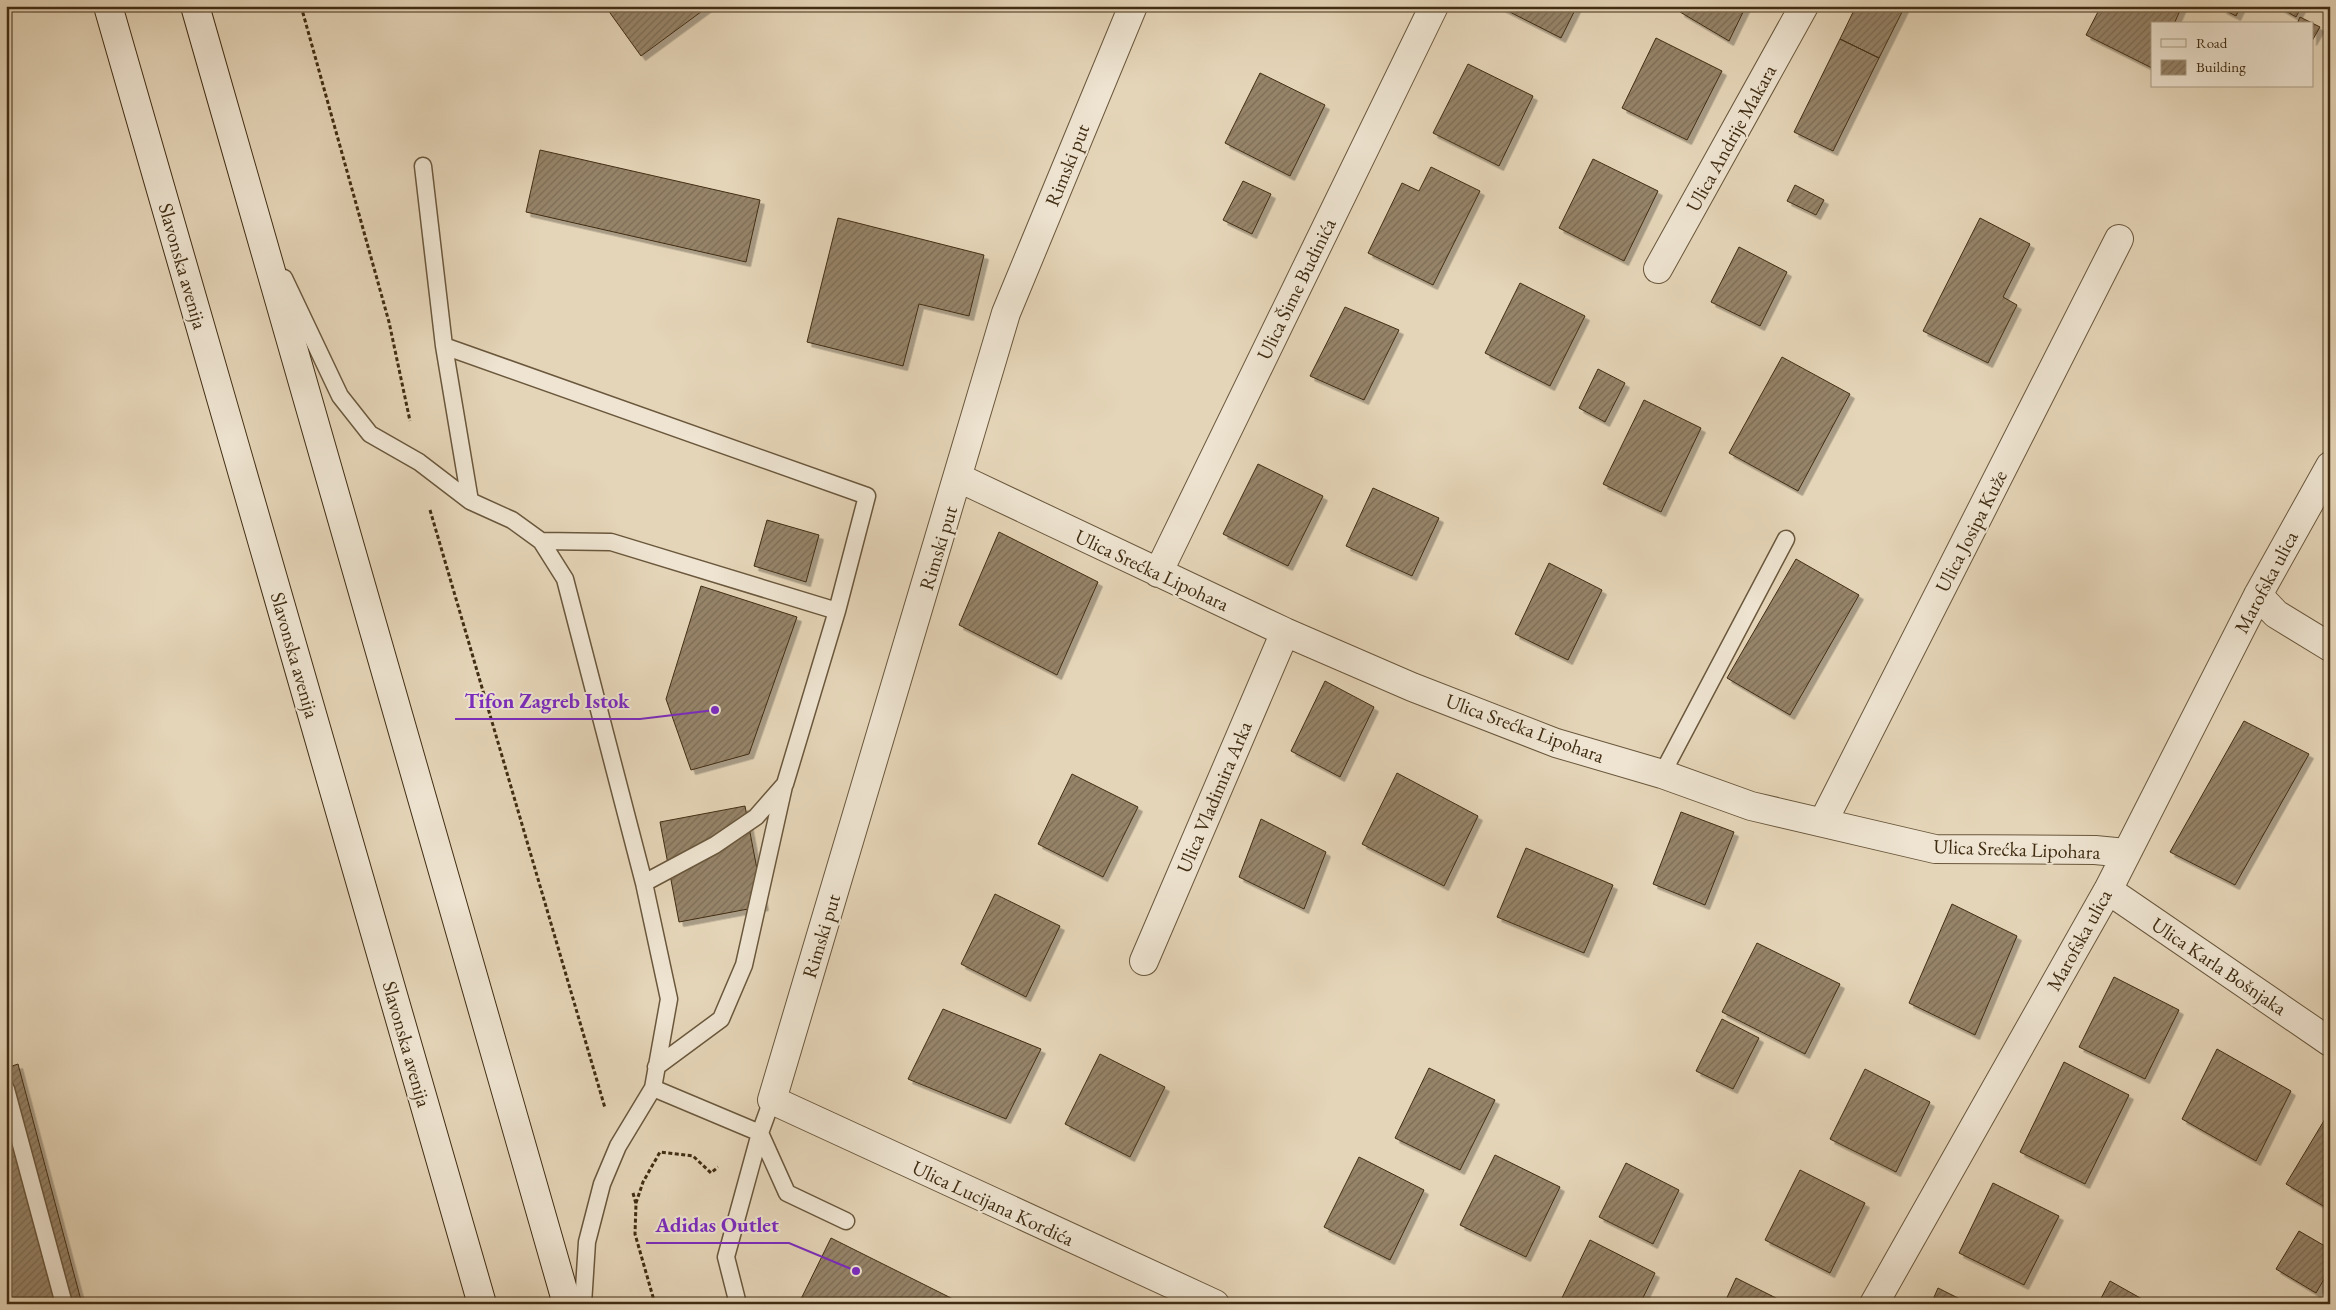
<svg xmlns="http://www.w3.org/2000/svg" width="2336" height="1310" font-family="'EB Garamond',serif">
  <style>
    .building { fill: url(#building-hatch); stroke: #412d13; filter: url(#shadow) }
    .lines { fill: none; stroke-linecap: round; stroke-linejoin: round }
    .lane-casing { stroke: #6a573c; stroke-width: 19 }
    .street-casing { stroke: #6a573c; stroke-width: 30 }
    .secondary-casing { stroke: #412d13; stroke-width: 30 }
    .path { stroke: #412d13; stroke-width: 3; stroke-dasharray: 4 2.5; stroke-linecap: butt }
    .lane { stroke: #eee4d1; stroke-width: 16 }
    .street { stroke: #eee4d1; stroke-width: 28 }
    .secondary { stroke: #eee4d1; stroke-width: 28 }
    .labels { text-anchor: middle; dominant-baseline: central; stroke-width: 4; stroke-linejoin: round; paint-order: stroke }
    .street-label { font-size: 20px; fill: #412d13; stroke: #eee4d1 }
    .leader { fill: none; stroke: #7b2cbf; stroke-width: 2 }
    .callout-dot { fill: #7b2cbf; stroke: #eee4d1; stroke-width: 2 }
    .callout-label { font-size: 21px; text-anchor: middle; font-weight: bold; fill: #7b2cbf; stroke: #eee4d1; stroke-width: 4; stroke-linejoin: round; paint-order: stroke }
  </style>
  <defs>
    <pattern id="building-hatch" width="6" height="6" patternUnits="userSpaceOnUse" patternTransform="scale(1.25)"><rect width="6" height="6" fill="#968469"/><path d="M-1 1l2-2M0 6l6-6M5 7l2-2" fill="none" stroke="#7c6c55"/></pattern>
    <filter id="shadow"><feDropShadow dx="4.5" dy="4.5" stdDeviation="0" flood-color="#0004"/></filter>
  </defs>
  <rect width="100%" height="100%" fill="#e5d5b8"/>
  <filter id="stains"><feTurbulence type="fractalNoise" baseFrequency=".004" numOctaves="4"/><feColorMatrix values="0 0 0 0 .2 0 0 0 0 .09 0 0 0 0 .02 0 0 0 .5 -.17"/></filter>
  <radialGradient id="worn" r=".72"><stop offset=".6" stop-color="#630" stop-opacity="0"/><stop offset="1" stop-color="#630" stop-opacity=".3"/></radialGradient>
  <path class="building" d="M605,6h104l-68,50z
    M1498,6h79l-16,32z
    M1682,6h64l-17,35 -49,-29z
    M1856,6h49l-26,52 -39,-19z
    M2101,6h81l-8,18h-22v44l-66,-33z
    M2224,6h17l-5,10 -14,-7z
    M2277,6h25l-6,11z
    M2300,17l20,10 -8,14v-17h-15z
    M1656,38l66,33 -35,69 -65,-32z
    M1840,39l39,19 -46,93 -39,-19z
    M1468,64l65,32 -34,70 -66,-33z
    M1260,73l65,32 -35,71 -65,-33z
    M540,150l220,50 -14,62 -220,-50z
    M1593,159l65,32 -34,70 -65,-33z
    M1431,167l49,24 -47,94 -65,-32 34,-70 17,8z
    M1243,181l28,13 -19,40 -29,-14z
    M1795,185l29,15 -8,15 -29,-14z
    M838,218l146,37 -15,61 -50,-12 -16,62 -96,-24z
    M1980,218l50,26 -27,53 14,8 -29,58 -65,-32z
    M1739,247l48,25 -27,54 -49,-24z
    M1520,283l65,33 -35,70 -65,-33z
    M1345,307l54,23 -35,70 -54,-24z
    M1782,357l68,37 -52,97 -69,-38z
    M1598,369l27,14 -20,39 -26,-14z
    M1644,400l57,28 -40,84 -58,-28z
    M1258,464l65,32 -35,70 -65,-32z
    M1373,488l66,30 -27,58 -66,-30z
    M767,520l52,15 -13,47 -52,-16z
    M999,532l99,50 -41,93 -98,-50z
    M1796,559l63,36 -69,120 -63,-37z
    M1549,563l53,27 -34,70 -53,-26z
    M701,586l96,31 -48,137 -58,16 -25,-71z
    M1325,681l49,26 -34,70 -49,-26z
    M2244,721l65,33 -74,131 -65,-33z
    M1397,773l81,43 -34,70 -82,-42z
    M1072,774l66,33 -35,70 -65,-33z
    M745,806l19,100 -85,16 -19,-100z
    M1681,812l53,20 -29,73 -52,-21z
    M1261,819l65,33 -22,57 -65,-32z
    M1526,848l87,37 -29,68 -87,-36z
    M995,894l65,32 -34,71 -65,-33z
    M1952,904l65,32 -42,99 -66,-32z
    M1757,943l83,41 -35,70 -83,-42z
    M2114,977l65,33 -34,69 -66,-32z
    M943,1009l98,40 -35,70 -98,-40z
    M1722,1019l37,19 -26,51 -37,-18z
    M2217,1049l74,42 -35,70 -74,-42z
    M1100,1054l65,33 -35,70 -65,-33z
    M2064,1062l65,33 -44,89 -65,-32z
    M18,1064l64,240h-76v-236z
    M1429,1068l66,32 -35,70 -65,-32z
    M1865,1069l65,33 -34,70 -66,-33z
    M2328,1114l2,1v95l-44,-26z
    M1495,1155l65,32 -34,70 -66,-32z
    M1359,1157l65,33 -34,70 -66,-33z
    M1626,1163l53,27 -26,54 -54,-27z
    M1800,1170l65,33 -35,70 -65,-33z
    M1993,1183l66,33 -35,69 -65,-32z
    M2299,1231l31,18v20l-14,24 -40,-24z
    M831,1238l132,66 -164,-1z
    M1590,1240l65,33 -15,31h-81z
    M1736,1278l52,26h-64z
    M2110,1281l41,23h-53z
    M1938,1288l32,16h-39z"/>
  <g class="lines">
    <g class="lane-casing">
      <path id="lane" d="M423,166l21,180 26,155
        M284,278l56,118 30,38 49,28 51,39 42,19 29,21 24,38 79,304 25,116 -16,89 -35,58 -16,38 -15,58 -4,62
        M444,346l423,150 -30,115
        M541,541l70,1 226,69 -52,173 -29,33 -41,28 -71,38
        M1662,774l124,-235
        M656,1067l65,-48 23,-54 40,-179
        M653,1088l107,45 12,-33
        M6,1089l58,215
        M760,1133l27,60 59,28
        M738,1304l-12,-47 34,-124"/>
    </g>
    <g class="street-casing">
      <path id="street" d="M1133,6l-127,307 -234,787 443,204
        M1658,269l146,-263
        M959,478l326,154 127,55 144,56 106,31 89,32 184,43 160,1 31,3
        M1158,573l276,-567
        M2258,595l18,19 54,33
        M1823,822l296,-583
        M2108,890l222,152
        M1144,961l141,-329
        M1874,1304l234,-414 150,-295 72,-129"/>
    </g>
    <g class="secondary-casing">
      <path id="secondary" d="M108,6l374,1298
        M195,6l372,1298"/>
    </g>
    <path class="path" d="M301,6l88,316 21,99
      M430,510l175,598
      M633,1193l3,11 -1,30 20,70
      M636,1203l7,-21 17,-30 33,4 18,17 7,-6"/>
    <use href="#lane" class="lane"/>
    <use href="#street" class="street"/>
    <use href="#secondary" class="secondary"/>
  </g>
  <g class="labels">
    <g class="street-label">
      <text transform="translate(1731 138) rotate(-61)">Ulica Andrije Makara</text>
      <text transform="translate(1067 165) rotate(-68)">Rimski put</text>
      <text transform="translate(183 266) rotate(74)">Slavonska avenija</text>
      <text transform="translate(1296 289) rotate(-64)">Ulica Šime Budinića</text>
      <text transform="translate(1971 531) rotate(-63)">Ulica Josipa Kuže</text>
      <text transform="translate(938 548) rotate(-73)">Rimski put</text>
      <text transform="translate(1152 570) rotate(25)">Ulica Srećka Lipohara</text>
      <text transform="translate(2266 582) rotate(-62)">Marofska ulica</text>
      <text transform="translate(295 655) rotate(74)">Slavonska avenija</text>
      <text transform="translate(1525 728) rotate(20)">Ulica Srećka Lipohara</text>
      <text transform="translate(1214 797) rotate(-67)">Ulica Vladimira Arka</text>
      <text transform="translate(2017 849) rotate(2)">Ulica Srećka Lipohara</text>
      <text transform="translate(821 936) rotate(-73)">Rimski put</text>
      <text transform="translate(2079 940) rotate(-61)">Marofska ulica</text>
      <text transform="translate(2219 966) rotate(34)">Ulica Karla Bošnjaka</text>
      <text transform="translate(407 1044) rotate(74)">Slavonska avenija</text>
      <text transform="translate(993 1203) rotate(25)">Ulica Lucijana Kordića</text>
    </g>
  </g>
  <path class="leader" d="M715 710L640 719H455M856 1271L789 1243H646"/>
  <g class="callout-dot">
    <circle cx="715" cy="710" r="5"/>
    <circle cx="856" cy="1271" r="5"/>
  </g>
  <g class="callout-label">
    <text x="547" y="708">Tifon Zagreb Istok</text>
    <text x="717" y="1232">Adidas Outlet</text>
  </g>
  <rect width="2336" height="1310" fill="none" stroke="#e5d5b8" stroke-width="25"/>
  <rect x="8" y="8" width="2321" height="1295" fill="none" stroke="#412d13" stroke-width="2.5"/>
  <rect x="12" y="12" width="2311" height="1285" fill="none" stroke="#412d13"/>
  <rect x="2151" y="22" width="162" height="65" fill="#eee4d1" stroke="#a99b85"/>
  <rect x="2161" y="39" width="25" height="8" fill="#eee4d1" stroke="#a99b85"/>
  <text x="2196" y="48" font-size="15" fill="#412d13">Road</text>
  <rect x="2161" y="60" width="25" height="15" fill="url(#building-hatch)" stroke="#a99b85"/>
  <text x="2196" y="72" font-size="15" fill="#412d13">Building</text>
  <rect width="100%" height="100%" filter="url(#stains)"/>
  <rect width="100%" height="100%" fill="url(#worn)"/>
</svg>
